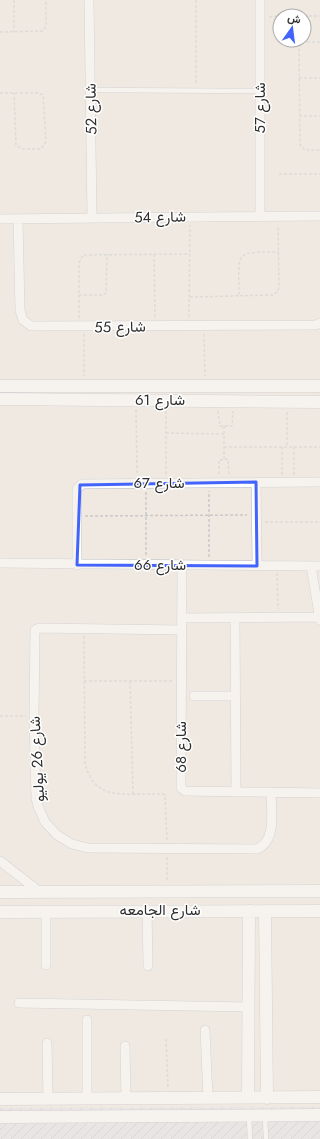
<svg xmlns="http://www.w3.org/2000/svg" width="320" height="1139" font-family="Jost,Vazirmatn,sans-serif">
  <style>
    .industrial { fill: url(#industrial-furrows) }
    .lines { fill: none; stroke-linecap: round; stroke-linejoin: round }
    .lane-casing { stroke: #b4b7c1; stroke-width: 5.5 }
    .street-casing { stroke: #b4b7c1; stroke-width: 10 }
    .secondary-casing { stroke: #b4b7c1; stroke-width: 13 }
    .path { stroke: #c9c9c9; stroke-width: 1.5; stroke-dasharray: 3 2; stroke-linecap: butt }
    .lane { stroke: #fff; stroke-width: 4.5 }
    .street { stroke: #fff; stroke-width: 9 }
    .secondary { stroke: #fff; stroke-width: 12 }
    .marked { fill: none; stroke: #4264fb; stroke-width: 3; stroke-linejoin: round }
    .labels { text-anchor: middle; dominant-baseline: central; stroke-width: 3; stroke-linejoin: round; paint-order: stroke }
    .street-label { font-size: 15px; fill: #2e2e2e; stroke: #fff }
  </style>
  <defs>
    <pattern id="industrial-furrows" width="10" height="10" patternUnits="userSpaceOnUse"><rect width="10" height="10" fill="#e3e1e8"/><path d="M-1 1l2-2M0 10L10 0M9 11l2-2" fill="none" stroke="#c3c1c7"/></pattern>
  </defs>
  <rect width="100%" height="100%" fill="#efe9e1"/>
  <path class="industrial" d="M320,1107v32h-320v-31z"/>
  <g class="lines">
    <g class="lane-casing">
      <path id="lane" d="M90,90l170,1
        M249,1117l1,22
        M265,1117l1,22"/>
    </g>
    <g class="street-casing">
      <path id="street" d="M89,0l3,218
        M260,0v217
        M0,219l320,-3
        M18,219l2,91 3,10 8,6 285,-1 4,-2
        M256,482l1,84
        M0,563l320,3
        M77,565v-76l5,-5 238,-2
        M182,565l-1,223 4,3 135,2
        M311,566l9,54
        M182,618l137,-1
        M235,618l1,174
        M182,630l-143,-2 -4,2 -1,86 2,82 2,8 7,16 12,13 15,9 16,4 169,1c20,-8 14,-39 14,-57
        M194,696h42
        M0,861l40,31
        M147,910l1,56
        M46,911v54
        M19,1003l230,4
        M205,1030l3,68
        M47,1043l1,56
        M125,1046l1,52
        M87,1099v-79"/>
    </g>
    <g class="secondary-casing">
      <path id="secondary" d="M0,386h320
        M0,399l320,3
        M0,892l320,-1
        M265,911l2,187
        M0,912l320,-1
        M248,1098l1,-187
        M0,1099l320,-2
        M0,1117l320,-2"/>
    </g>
    <path class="path" d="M14,0v32
      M196,0v85
      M304,16h16
      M269,17l11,-1
      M0,32l43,-1 3,-5v-26
      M320,42h-17l-4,5 1,98 5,5h15
      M299,78h21
      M0,93h38l5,2 3,47 -5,7h-19l-6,-4 -2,-52
      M299,116h21
      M279,174h41
      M154,254l1,63
      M79,295h24l3,-2 1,-39
      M239,295c0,-44 -6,-43 40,-43
      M190,297l83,-2 5,-4 1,-5 -1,-61
      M189,317l1,-92
      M79,318v-55l4,-8 107,-1
      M84,334v42
      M204,334l1,42
      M136,410l1,64
      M218,411l2,15h12l1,-15
      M287,412v35
      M224,426v33
      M166,433l58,1
      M224,447h96
      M282,447v28
      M166,474v-64
      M219,474v-14l9,-1 1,16
      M294,475v-28
      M85,516l162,-1
      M265,522h55
      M146,555v-64
      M209,557v-66
      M277,573l1,36
      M84,636l1,128c10,34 31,30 61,30 6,0 13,-1 19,1l2,45
      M84,681h88
      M130,681l3,113
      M0,716h26
      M167,857v25
      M166,1039l2,49"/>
    <use href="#lane" class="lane"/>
    <use href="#street" class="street"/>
    <use href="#secondary" class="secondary"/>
  </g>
  <path d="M0 0H320V1139H0ZM256,482l1,84 -180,-1 3,-80z" fill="#efe9e1" fill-opacity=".55" fill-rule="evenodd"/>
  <path class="marked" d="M256,482l1,84 -180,-1 3,-80z"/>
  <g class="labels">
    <g class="street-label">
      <text transform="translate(260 108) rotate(-90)">شارع 57</text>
      <text transform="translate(91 109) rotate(-91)">شارع 52</text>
      <text transform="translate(160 217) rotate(-1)">شارع 54</text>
      <text transform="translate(120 327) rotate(-1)">شارع 55</text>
      <text x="160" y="400">شارع 61</text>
      <text x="159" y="483">شارع 67</text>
      <text x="160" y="565">شارع 66</text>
      <text transform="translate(181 747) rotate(-90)">شارع 68</text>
      <text transform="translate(37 759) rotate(-93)">شارع 26 يوليو</text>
      <text x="160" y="910">شارع الجامعه</text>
    </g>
  </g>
  <g transform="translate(292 28) rotate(14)"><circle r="19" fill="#ffffff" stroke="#ababab"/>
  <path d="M0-3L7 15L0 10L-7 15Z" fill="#4264fb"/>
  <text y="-6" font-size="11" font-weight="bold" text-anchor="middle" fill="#2e2e2e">ش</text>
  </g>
</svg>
